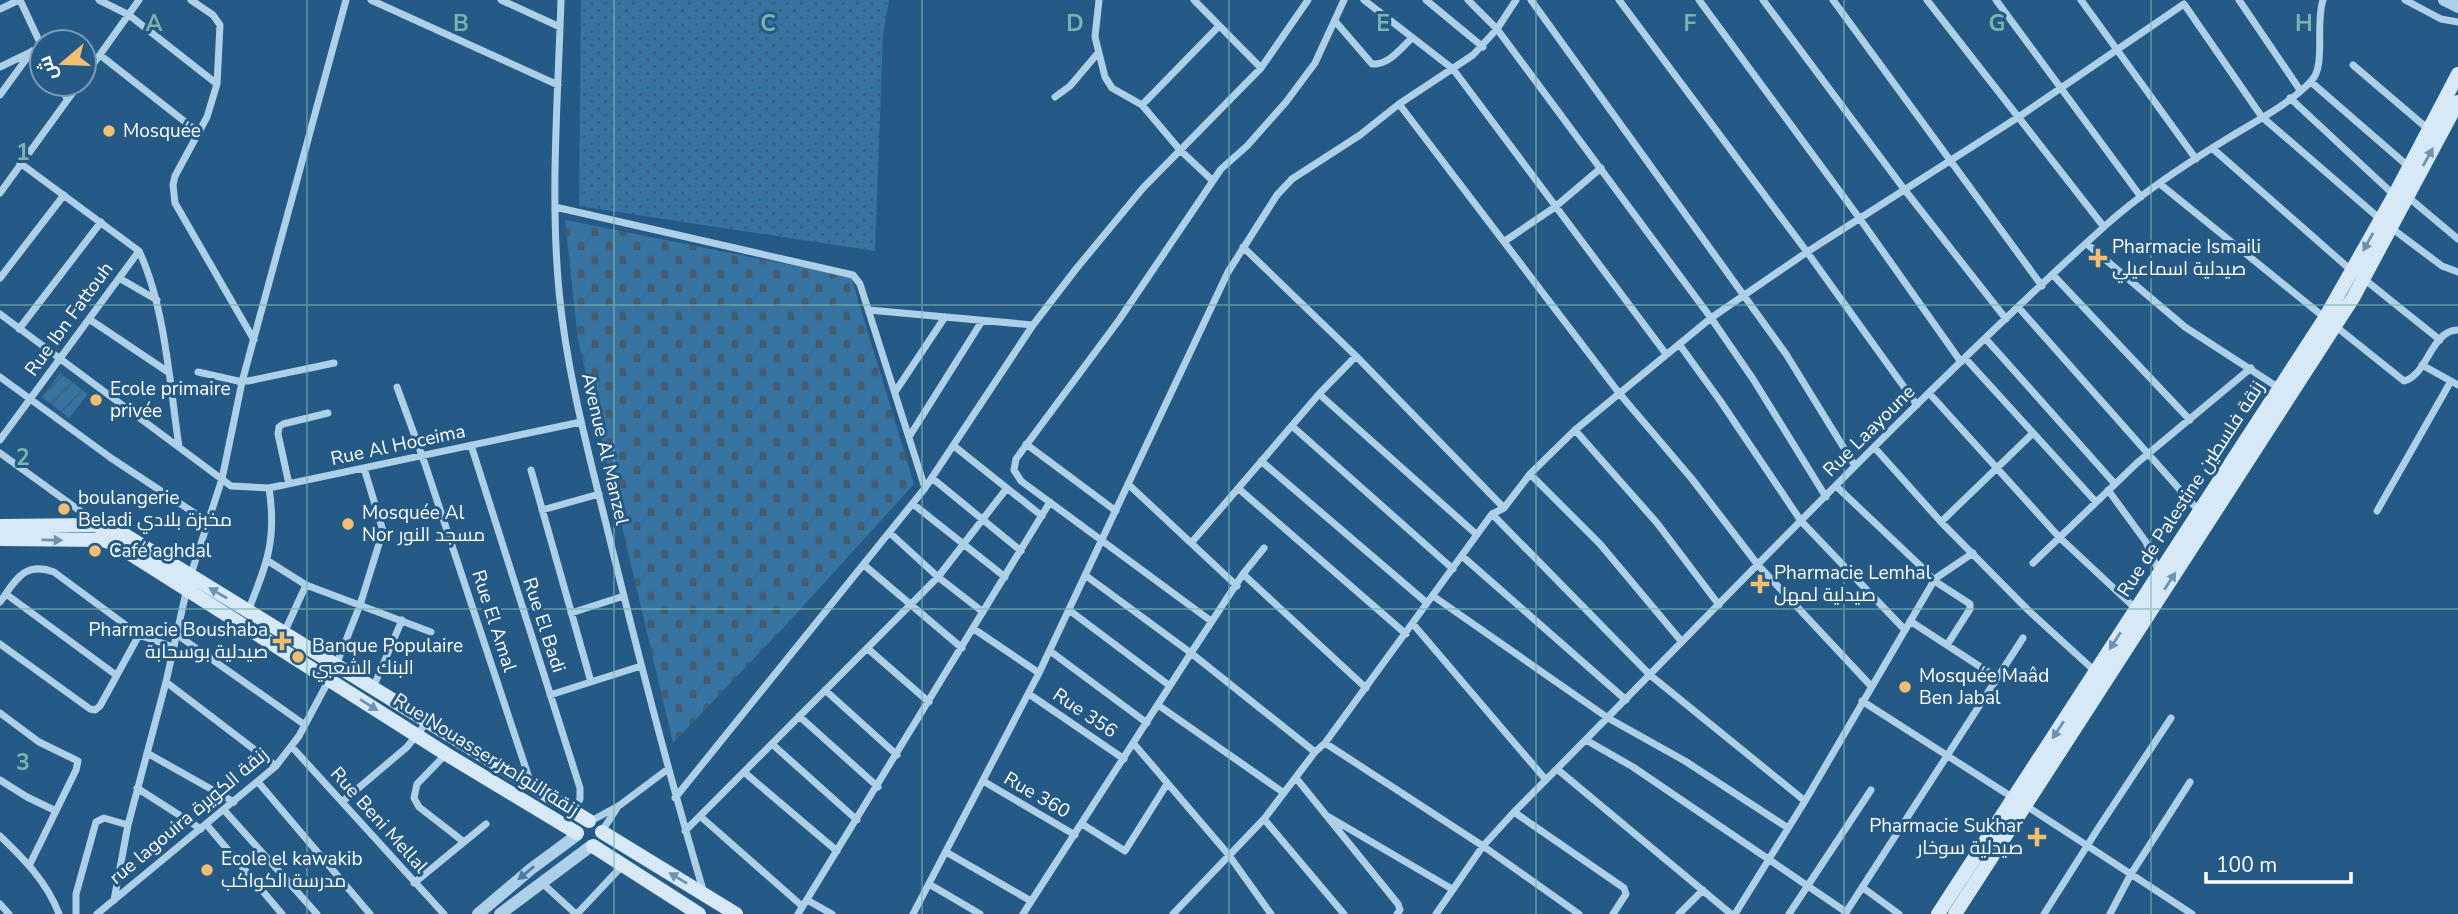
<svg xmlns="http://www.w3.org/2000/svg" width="2458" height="914" font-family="'Nunito Sans',Cairo,sans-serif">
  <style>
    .grass { fill: url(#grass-dots) }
    .cemetery { fill: url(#cemetery-stones) }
    .garden { fill: url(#garden-furrows) }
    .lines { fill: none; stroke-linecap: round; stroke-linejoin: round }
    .minor { stroke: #adcfe8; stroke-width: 7 }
    .tertiary { stroke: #adcfe8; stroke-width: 12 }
    .secondary { stroke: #d7e9f7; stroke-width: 14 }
    .oneway { fill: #6c93b3 }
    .oneway2 { fill: #4d7da3 }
    .grid { fill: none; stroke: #7bb4af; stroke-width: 2; stroke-opacity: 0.55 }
    .poi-dot { fill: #f3be70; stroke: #245a85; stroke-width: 2.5 }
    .labels { text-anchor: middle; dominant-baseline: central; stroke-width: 6; stroke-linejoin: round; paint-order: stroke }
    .poi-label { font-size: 19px; fill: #fff; stroke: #245a85; text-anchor: start }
    .street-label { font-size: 19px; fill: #fff; stroke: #245a85 }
    .grid-label { font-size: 23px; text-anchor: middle; font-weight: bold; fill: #7bb4af; stroke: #245a85; stroke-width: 6; stroke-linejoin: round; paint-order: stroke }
  </style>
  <defs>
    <pattern id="grass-dots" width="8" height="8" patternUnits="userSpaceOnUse" patternTransform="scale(1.75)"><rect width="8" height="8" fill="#3874a1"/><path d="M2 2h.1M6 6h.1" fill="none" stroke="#435e72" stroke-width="1.8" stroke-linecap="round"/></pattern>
    <pattern id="cemetery-stones" width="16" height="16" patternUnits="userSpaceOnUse" patternTransform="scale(1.75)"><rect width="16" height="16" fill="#3874a1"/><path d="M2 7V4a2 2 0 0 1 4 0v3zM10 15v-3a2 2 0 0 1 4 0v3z" fill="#435e72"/></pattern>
    <pattern id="garden-furrows" width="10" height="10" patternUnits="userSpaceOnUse" patternTransform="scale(1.75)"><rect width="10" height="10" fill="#3874a1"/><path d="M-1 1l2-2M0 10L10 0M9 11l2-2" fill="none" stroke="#435e72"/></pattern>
  </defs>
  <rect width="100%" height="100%" fill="#245a85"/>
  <path class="grass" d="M581,0h308l-6,36 -8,215 -296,-45z"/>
  <path class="cemetery" d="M565,220l286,57 63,207 -128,141 -113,118 -95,-403z"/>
  <path class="garden" d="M60,373l28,21 -19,24 -27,-21z"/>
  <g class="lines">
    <path class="minor" d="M20,0l22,47
      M99,0l30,15 88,69
      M191,0l22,15 7,10 -3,59 -10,33 -32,59 -2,9 2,18 79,137
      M371,0l187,85
      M501,0l59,27
      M561,0c-3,97 -11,195 -2,291 8,85 31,167 51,249 29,118 59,236 94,353
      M1099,0l-4,37 10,40 7,11 30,17 38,45 33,31
      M1194,0l67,68
      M1364,0l89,69 213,285
      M1426,0l57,47
      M1468,0l29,29 214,289 42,61 73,118
      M1531,0l255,354 69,112
      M1619,0l188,252 110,153
      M1699,0l161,219 101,143
      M1763,0l141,189 102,130
      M1833,0l209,286
      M1927,0l177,227
      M1996,0l145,197
      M2081,0l115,159
      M2239,0l61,90
      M2405,0l36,19 17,3
      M0,9l19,-9
      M1335,21l37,43c17,1 28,-15 40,-26
      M100,55l98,77
      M2353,65l75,64
      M0,67l31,-15
      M84,77l55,-77
      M2311,82l98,85
      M60,84l7,15
      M0,95l32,-44
      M1055,97l15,-11 28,-33
      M2290,98l104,97
      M1399,104l220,289 73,86 66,86 113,121
      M1142,105l77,-79
      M2212,148l140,123
      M20,163l119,88c26,55 31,135 40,196
      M2160,184l165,134
      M0,193l79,-109
      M2408,197l50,42
      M555,207l298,68 7,9 65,204
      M2390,227l52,39 16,6
      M1505,241l50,-34 46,-39
      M2087,244l98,83 94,61
      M1243,247l113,109 148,152
      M2053,275l137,145
      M0,278l64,-83
      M119,278l38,22
      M2364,279l76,61
      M2019,308l179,202
      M869,310l164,15
      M0,314l231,172 38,2 312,-66
      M89,319l79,53
      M2334,325l70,56c24,-6 27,-51 54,-51
      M19,329l82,-107
      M1985,338l130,146
      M1679,344l42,58 80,119 104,109
      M1965,358l131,144
      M2422,365l36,20
      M198,372l40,9h10l86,-18
      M0,377l111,81 97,64
      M397,387l28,77 106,320
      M895,392l50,-75
      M1929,393l130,144 77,72
      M1319,394l157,140
      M1292,426l161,143
      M1575,430l82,93 62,82
      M909,437l73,-116
      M0,440l139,-189
      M1026,444l90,67
      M471,445l109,343v11l-5,13
      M954,446l88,70
      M1874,447l67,75 88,89 68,62
      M0,453l98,71
      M1261,461l166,142
      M531,470l60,212
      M1530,474l70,70 82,98
      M932,478l89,73
      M289,484l-11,-50 1,-7 4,-3 45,-11
      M1128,484l109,102
      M1239,489l167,145
      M2108,490l38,52 13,30
      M913,504l92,73
      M542,510l57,-16
      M2377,511l74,-130
      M1492,514l158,161 155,126
      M1941,522l92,-89
      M890,533l48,44 45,35
      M1192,542l127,-148 37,-38
      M1462,556l164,144
      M268,561l38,24 125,47
      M2033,563l104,-100 114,-95
      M864,565l98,83
      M1243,574l123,114
      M1085,575l106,78 124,99
      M190,577l32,-98 20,-97 104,-382
      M6,594l110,81
      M1433,596l175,122 77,43 103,67
      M0,602c16,-22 24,-41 54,-30l85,63 34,12
      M1069,610l101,76
      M248,611c19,-47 29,-72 21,-123
      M571,613l53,-17
      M1211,621l-190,-140 -7,-11 2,-11 103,-139 102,-151 26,-23 39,-44 29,-39 29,-63
      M1910,621l86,56
      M1413,624l133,156
      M974,629l65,44
      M284,633l22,-48
      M176,634l129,91
      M0,644l90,65 5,1 5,-4 39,-71
      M1947,645l23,-36v-5l-37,-24 40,-27
      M867,648l62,54
      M1050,651l97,72
      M335,668l25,-63 23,-74 -19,-63
      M166,682l110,84
      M373,688l29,-68
      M825,690l72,65
      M1029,694l95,65
      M550,695l91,-29
      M1862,701l153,98
      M1158,705l126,88
      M0,713l39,29 39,19 -2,9 -46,94
      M799,716l79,71
      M1586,740l47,27 213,145
      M1325,743l158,103 96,68
      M772,744l85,76
      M1134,744l94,110 43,60
      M292,747l152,167
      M147,753l87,49
      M446,754l-29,30 -3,14 5,9 45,35
      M1557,769l174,145
      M744,772l93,79
      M1296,778l102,126 2,6 -3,4
      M0,780l27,17 29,14
      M983,781l92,54
      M258,782l112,132
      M137,788l64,41
      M675,798l250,-310 108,-163 43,-56 67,-81 118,-120 47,-68
      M342,802l65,-55 20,-25
      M2025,805l167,109
      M224,810l93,104
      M1514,812l110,76 2,6 -13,20
      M700,816l102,90
      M1329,817l123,72
      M1264,819l80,95
      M591,821l29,-16 48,-36
      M206,824l76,90
      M1082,824l43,27 42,-67
      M602,831l15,-23
      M685,831l253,-254 69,-89
      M0,836c24,23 47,46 59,78
      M946,852l85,49
      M541,882l35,32
      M414,883l72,-59
      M929,884l51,30
      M1862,887l37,27
      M114,900l14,-75 38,-143 21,-94
      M807,900l25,14
      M0,904l9,10
      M76,914v-20l20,-72 8,-4 24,7
      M97,914l179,-148 23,-30 31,-58
      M577,914l45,-48
      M798,914l252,-412
      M913,914l126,-241 189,-401 49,-77 15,-16 68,-44 39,-31 74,-49 24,-26 19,-29
      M1023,914l168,-261 52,-79 21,-26
      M1173,914l91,-95 51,-67 10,-9 167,-229 12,-6 26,-34 45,-44 136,-112 96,-66 210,-134 167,-114 78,113 118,102
      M1436,914l47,-68 31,-34c196,-196 386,-400 592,-587 38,-34 81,-62 124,-88 26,-16 63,-35 82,-57 14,-15 3,-57 11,-80
      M1679,914l24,-24
      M1735,914l70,-113 127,-217 1,-4 -5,-7 -92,-87
      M1789,914l82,-124
      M1845,914l178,-276
      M2044,914l55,-87 72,-109
      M2110,914l21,-40 59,-92"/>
    <path class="tertiary" d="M2444,0l14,7
      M478,914l53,-45 46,-34
      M500,914l91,-68"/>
    <path class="secondary" d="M0,526l94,-1 26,7 469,289
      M0,539l103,1 12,4 331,210 131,79
      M602,832l134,82
      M593,846l106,68
      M1938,914l387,-596 69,-122 64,-122
      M1955,914l398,-616 105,-196"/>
  </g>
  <defs><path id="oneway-solid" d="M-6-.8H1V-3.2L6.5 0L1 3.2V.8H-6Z" transform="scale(1.75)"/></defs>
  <g class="oneway">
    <use href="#oneway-solid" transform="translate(2428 157) rotate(-61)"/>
    <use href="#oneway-solid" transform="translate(2368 242) rotate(119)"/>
    <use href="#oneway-solid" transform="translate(52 540) rotate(1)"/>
    <use href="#oneway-solid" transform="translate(2170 581) rotate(-57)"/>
    <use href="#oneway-solid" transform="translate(218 593) rotate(-150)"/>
    <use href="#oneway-solid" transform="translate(2115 641) rotate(123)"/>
    <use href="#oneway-solid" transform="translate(369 705) rotate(32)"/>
    <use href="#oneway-solid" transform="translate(2058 730) rotate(123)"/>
    <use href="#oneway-solid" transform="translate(678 878) rotate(-149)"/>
  </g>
  <use class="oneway2" href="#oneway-solid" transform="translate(526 873) rotate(140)"/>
  <path class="grid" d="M307,0v914M614,0v914M922,0v914M1229,0v914M1536,0v914M1844,0v914M2151,0v914M0,305h2458M0,609h2458"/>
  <g class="poi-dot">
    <circle cx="109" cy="131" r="7"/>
    <path d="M2094.5 247.5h7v7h7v7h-7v7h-7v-7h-7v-7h7z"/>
    <circle cx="96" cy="400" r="7"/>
    <circle cx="64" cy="509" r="7"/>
    <circle cx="348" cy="524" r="7"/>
    <circle cx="95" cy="551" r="7"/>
    <path d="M1756.5 573.5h7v7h7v7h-7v7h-7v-7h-7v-7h7z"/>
    <path d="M278.5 630.5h7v7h7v7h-7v7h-7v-7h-7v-7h7z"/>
    <circle cx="298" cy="657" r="7"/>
    <circle cx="1905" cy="687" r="7"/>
    <path d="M2033.5 826.5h7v7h7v7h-7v7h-7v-7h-7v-7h7z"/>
    <circle cx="207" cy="870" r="7"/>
  </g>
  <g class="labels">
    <g class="poi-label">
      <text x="123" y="131">Mosquée</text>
      <text x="2112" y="247">Pharmacie Ismaili<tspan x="2112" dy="22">صيدلية اسماعيلي</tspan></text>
      <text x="110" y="389">Ecole primaire<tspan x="110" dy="22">privée</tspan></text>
      <text x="78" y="498">boulangerie<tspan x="78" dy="22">Beladi مخبزة بلادي</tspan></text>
      <text x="362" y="513">Mosquée Al<tspan x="362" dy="22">Nor مسجد النور</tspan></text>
      <text x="109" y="551">Café aghdal</text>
      <text x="1774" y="573">Pharmacie Lemhal<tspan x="1774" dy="22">صيدلية لمهل</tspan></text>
      <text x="268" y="630" text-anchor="end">Pharmacie Boushaba<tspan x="268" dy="22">صيدلية بوسحابة</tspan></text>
      <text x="312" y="646">Banque Populaire<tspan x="312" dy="22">البنك الشعبي</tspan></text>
      <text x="1919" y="676">Mosquée Maâd<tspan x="1919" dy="22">Ben Jabal</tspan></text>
      <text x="2023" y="826" text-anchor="end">Pharmacie Sukhar<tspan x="2023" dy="22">صيدلية سوخار</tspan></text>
      <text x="221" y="859">Ecole el kawakib<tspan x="221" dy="22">مدرسة الكواكب</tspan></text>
    </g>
    <g class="street-label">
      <text transform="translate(69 319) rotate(-54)">Rue Ibn Fattouh</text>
      <text transform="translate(1869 431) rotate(-45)">Rue Laayoune</text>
      <text transform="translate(398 445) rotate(-12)">Rue Al Hoceima</text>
      <text transform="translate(605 449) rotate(77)">Avenue Al Manzel</text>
      <text transform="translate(2191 489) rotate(-57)">Rue de Palestine زنقة فلسطين</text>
      <text transform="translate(494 621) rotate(72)">Rue El Amal</text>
      <text transform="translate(544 625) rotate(72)">Rue El Badi</text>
      <text transform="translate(1085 713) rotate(34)">Rue 356</text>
      <text transform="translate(486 755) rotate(32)">Rue Nouasser زنقة النواصر</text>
      <text transform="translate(1037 795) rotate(30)">Rue 360</text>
      <text transform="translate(189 816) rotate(-40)">rue lagouira زنقة الكويرة</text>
      <text transform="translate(379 820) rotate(48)">Rue Beni Mellal</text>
    </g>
  </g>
  <g class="grid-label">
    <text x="154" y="31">A</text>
    <text x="461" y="31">B</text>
    <text x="768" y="31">C</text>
    <text x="1075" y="31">D</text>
    <text x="1383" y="31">E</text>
    <text x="1690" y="31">F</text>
    <text x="1997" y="31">G</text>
    <text x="2304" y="31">H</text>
    <text x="23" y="160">1</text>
    <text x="23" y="465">2</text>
    <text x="23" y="770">3</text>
  </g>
  <g transform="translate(63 63) rotate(251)"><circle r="33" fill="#245a85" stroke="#7c9cb6" stroke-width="2"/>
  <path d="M0-5L12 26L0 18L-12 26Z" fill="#f3be70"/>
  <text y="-10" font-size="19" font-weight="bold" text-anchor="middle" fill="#ffffff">ش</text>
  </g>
  <path d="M2206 872v10h145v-10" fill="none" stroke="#ffffff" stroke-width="3.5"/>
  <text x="2216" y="872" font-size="21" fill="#ffffff" stroke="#245a85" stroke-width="5" paint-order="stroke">100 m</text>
</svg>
